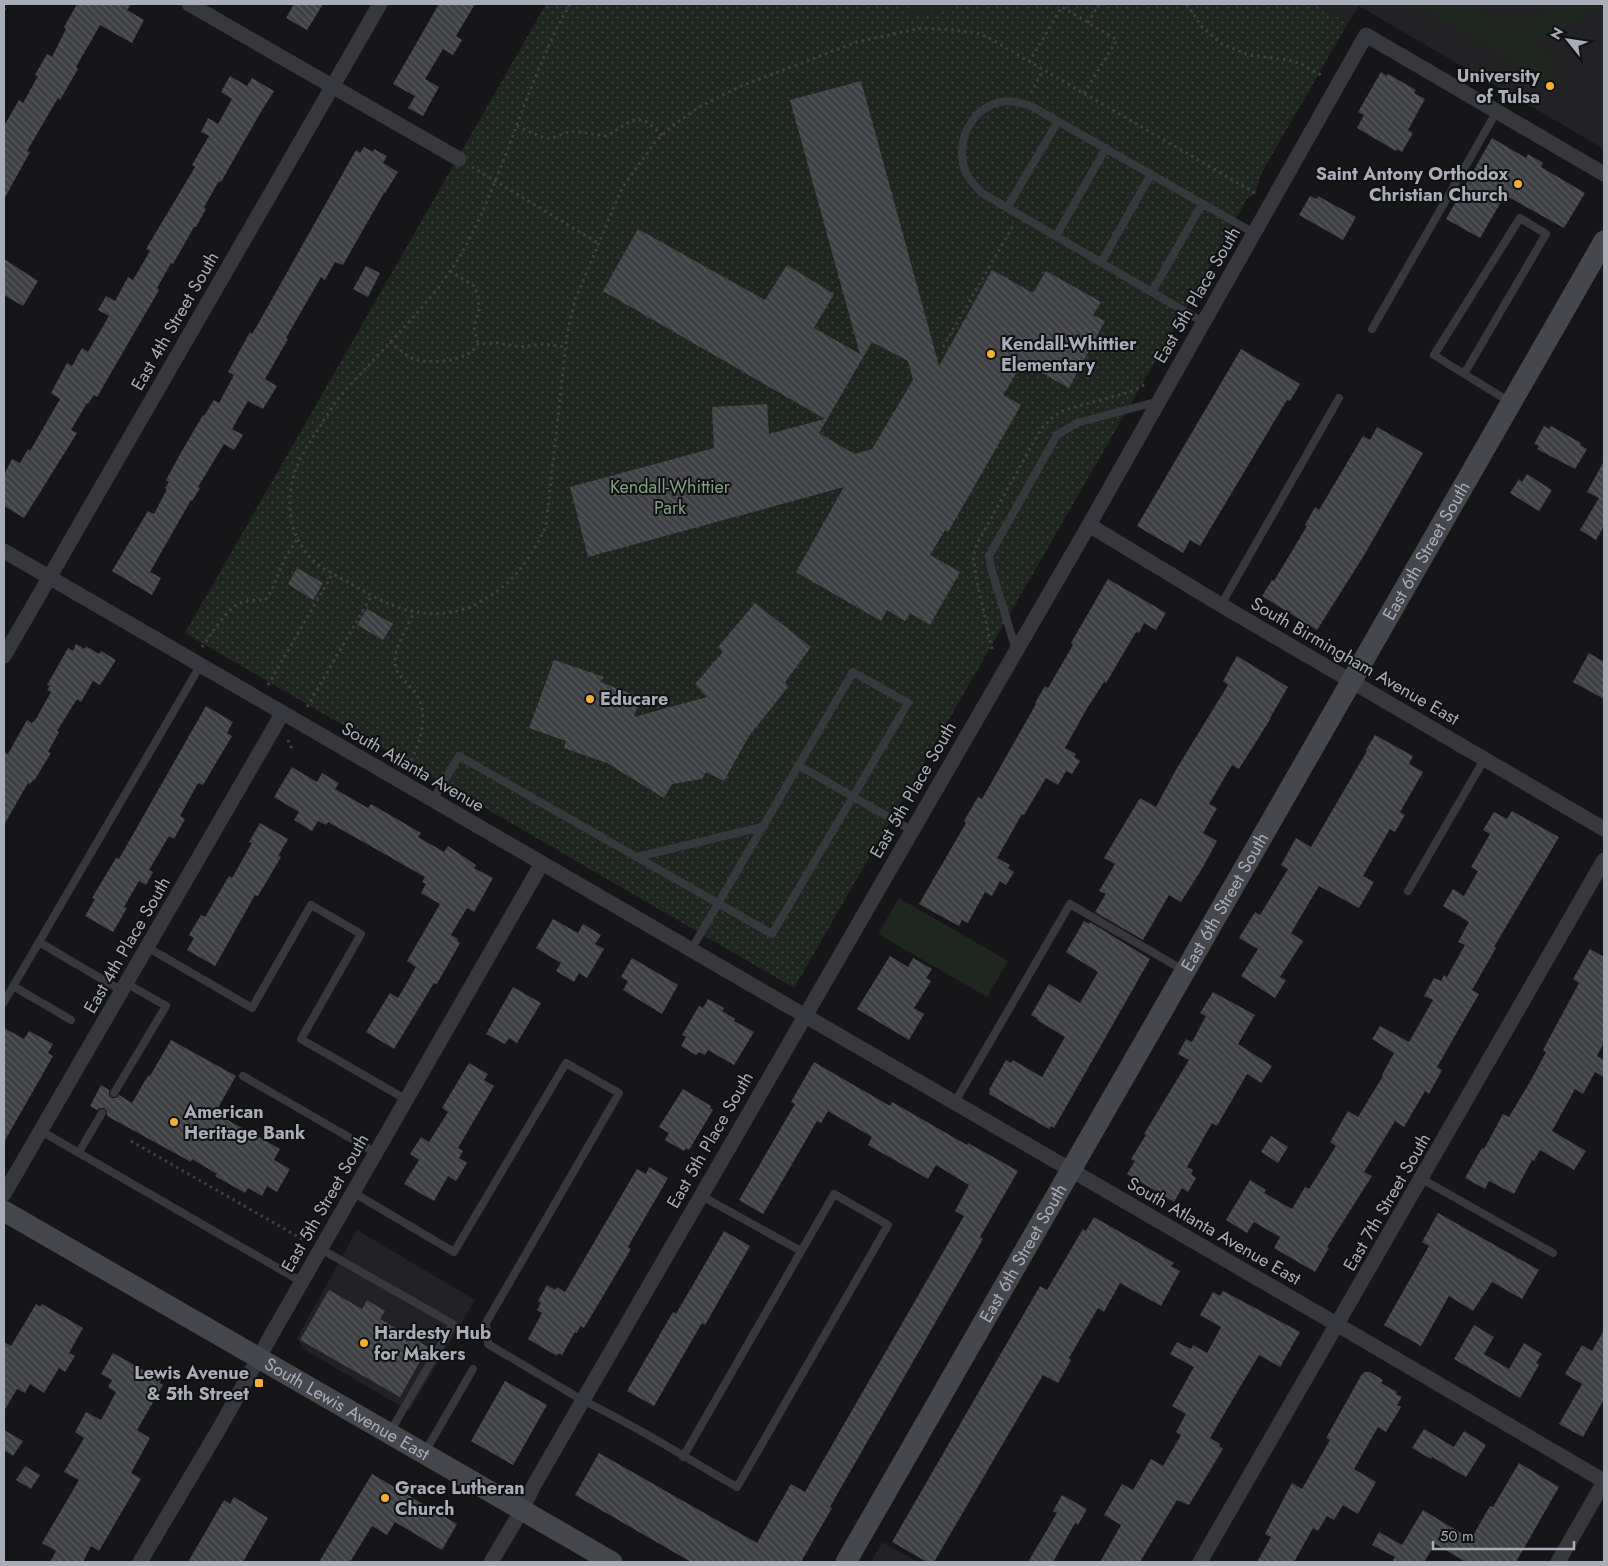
<svg xmlns="http://www.w3.org/2000/svg" width="1608" height="1566" font-family="Jost,sans-serif">
  <style>
    .built { fill: #222225 }
    .grass { fill: url(#grass-dots) }
    .garden { fill: #1e261f }
    .building { fill: url(#building-back-hatch); fill-rule: evenodd }
    .lines { fill: none; stroke-linecap: round; stroke-linejoin: round }
    .path { stroke: #3d3f44; stroke-width: 3; stroke-dasharray: 2.5 4; stroke-linecap: butt }
    .lane { stroke: #37383d; stroke-width: 8 }
    .street { stroke: #37383d; stroke-width: 15 }
    .secondary { stroke: #45474d; stroke-width: 21 }
    .poi-dot { fill: #f2b134; stroke: #111113; stroke-width: 2 }
    .labels { text-anchor: middle; dominant-baseline: central; stroke-width: 4; stroke-linejoin: round; paint-order: stroke }
    .poi-label { font-size: 18px; font-weight: bold; fill: #a8adb8; stroke: #111113; text-anchor: start }
    .street-label { font-size: 18px; fill: #a8adb8; stroke: #111113 }
    .park-label { font-size: 18px; fill: #7fa381; stroke: #111113 }
  </style>
  <defs>
    <pattern id="grass-dots" width="8" height="8" patternUnits="userSpaceOnUse" patternTransform="scale(1.25)"><rect width="8" height="8" fill="#1e261f"/><path d="M2 2h.1M6 6h.1" fill="none" stroke="#3c433d" stroke-width="1.8" stroke-linecap="round"/></pattern>
    <pattern id="building-back-hatch" width="6" height="6" patternUnits="userSpaceOnUse" patternTransform="scale(1.25)"><rect width="6" height="6" fill="#404145"/><path d="M-1 5l2 2M0 0l6 6M5-1l2 2" fill="none" stroke="#595a5e"/></pattern>
  </defs>
  <rect width="100%" height="100%" fill="#161618"/>
  <path class="built" d="M1315,4h289v145l-245,-143 -11,17z
    M357,1230l118,70 -66,111 -106,-62 -6,-11z
    M882,1542l36,20h-47z"/>
  <path class="grass" d="M546,4h769l33,19 -86,149 -7,21 -8,6 -50,90 -403,699 -609,-355z"/>
  <path class="garden" d="M908,4h44l1,5 -42,8z
    M1414,4h50l34,15h20l12,-1 11,-4 17,-10h40c-20,18 -42,31 -68,39l30,19 -13,20z
    M899,898l109,63 -21,36 -109,-63z"/>
  <path class="building" d="M77,4h54l-4,6 17,10 -12,23 -32,-18 -24,42 2,2 -18,31 -2,-2 -31,53 3,1 -26,47v-73l15,-26 4,3 15,-27 -3,-1 12,-21 5,3 14,-28 -2,-2z
    M294,4h29l-16,26 -21,-12z
    M439,4h36l-19,32 6,4 -9,15 -10,-6 -18,30 14,8 -16,29 -15,-8 7,-12 -22,-12z
    M1381,72l6,4 1,-2 28,16 -2,3 11,6 -17,31 5,3 -11,19 -5,-3 -1,2 -39,-23 7,-13 -6,-3z
    M230,76l17,10 5,-8 22,13 -15,24 -38,67 -2,-1 -15,26 2,2 -10,18h-2l-21,37 -2,-1 -14,25 2,2 -62,107 -3,-2 -6,9 -1,-1 -16,27 6,3 -53,85 -20,-12v-31l8,-16 8,4 8,-14 2,2 30,-52 -9,-6 16,-30 5,3 10,-18 6,4 21,-36 -11,-6 8,-14 9,5 13,-24 5,3 17,-29 -4,-2 49,-82 -3,-2 17,-29 -8,-4 7,-14 10,6 14,-25 -11,-7z
    M861,81l78,285 53,-96 41,23 13,-22 55,31 -8,13 12,6 -36,67 -38,-21 -14,5 -14,23 18,10 -73,127 -3,-2 -15,25 30,17 -30,53 -20,-12 -5,8 -18,-11 -6,11 -85,-49 48,-85 -256,70 -18,-70 144,-39 -2,-41 55,-3 2,30 56,-15 -222,-128 35,-62 127,71 22,-35 47,29 -20,34 46,26 -70,-254zM872,342l36,19 5,19 -41,69 -18,5 -35,-21z
    M1492,138l34,20 2,-4 15,9 -2,4 44,26 -21,35 -59,-33 -25,43 -34,-19z
    M364,147l9,5 1,-3 13,7 -4,7 15,9 -13,21h-1l-41,72 -8,-3 -10,18 -4,-3 -35,61 2,1 -23,40 12,7 -14,23 -15,-8 -16,28 11,6 -9,15 -10,-6 -26,43 2,1 -8,13 -1,-1 -41,72 11,6 -9,17 -40,-24 36,-60 6,3 13,-25 -2,-1 4,-6 -3,-2 13,-24 24,-41 1,1 10,-16 5,3 15,-28 -6,-3 22,-40 2,2 6,-10 98,-174 4,3z
    M1310,196l7,3 1,-3 38,21 -13,23 -44,-25z
    M4,259l34,22 -15,25 -19,-11z
    M366,266l14,7 -12,24 -15,-8z
    M1241,349l59,35 -10,17 -3,-1 -87,146 -10,-6 -7,13 -46,-27z
    M1544,426l5,3 2,-3 30,17 -1,2 7,4 -12,20 -38,-20 2,-3 -5,-2z
    M1377,427l46,26 -60,104 -46,73 -55,-34 10,-16 2,1 33,-55 -2,-1 10,-18 4,3 44,-74 7,4z
    M1604,461v65l-8,14 -16,-10 19,-32 -12,-6z
    M1527,474l25,16 -13,21 -29,-18 9,-14 3,3z
    M297,568l26,15 -10,17 -25,-16z
    M1108,579l58,34 -10,17 -12,-7 -5,10 -3,-1 -30,51 -2,-1 -18,28 -21,38 11,6 -2,3 6,4 -8,13 -6,-3 -8,14 -12,-7 -22,37 -2,-1 -25,44 13,7 -2,3 6,4 -8,13 -6,-4 -8,15 -7,-4 -17,31 -6,-3 -3,6 -40,-22 47,-81 -2,-2 14,-24 4,2 54,-95 -1,-1 10,-17 3,2 25,-43 -2,-2z
    M755,603l56,44 -26,35 3,5 -39,49 -25,45 -18,-9 -4,7 -30,5 -8,14 -57,-35 -43,-15 2,-7 -37,-13 25,-68 50,17 -4,5 40,15 -6,20 73,-20 -12,-13 28,-32 -5,-5z
    M367,609l26,15 -10,16 -26,-15z
    M76,644l9,5 1,-3 13,8 2,-3 15,9 -16,25 -7,-4 -12,21 -4,-3 -20,32 2,1 -11,20 3,1 -17,28 -1,-1 -3,4 -2,-1 -24,42v-73l4,2 19,-34 5,3 4,-4 15,-27 -4,-2 3,-4 -3,-1 21,-37 5,3z
    M1589,653l15,9v37l-31,-17z
    M1237,656l51,31 -18,31h1l-32,51 -7,-4 -23,39 8,4 -14,25 14,8 -14,26 -22,35 -12,-7 -26,45 -48,-28 11,-18 -7,-3 16,-27 -11,-6 36,-60 16,9 21,-39 51,-83 -5,-4z
    M206,706l27,16 -6,11 5,3 -29,49 -5,-2 -18,33 5,3 -11,20 -5,-3 -20,34 4,2 -7,13 -7,-4 -15,26 3,1 -14,24 -28,-16 10,-17 -3,-1 24,-40 3,1z
    M1375,735l38,21 -4,8 14,8 -23,40 5,3 -10,17 -5,-3 -27,47 11,6 -15,26 -40,-22 -28,47 12,8 -23,36 6,3 -11,18 -34,-22 17,-27 -19,-11 16,-26 5,3 28,-46 -7,-4 15,-27 15,9 56,-96 -1,-1z
    M292,767l25,15 5,-9 17,10 -4,6 33,19 3,-4 50,29 -3,4 26,15 4,-6 28,19 -2,3 19,10 -19,34 -7,-4 -16,27 7,4 -1,2 3,2 -23,41 -3,-1 -40,66 -28,-17 24,-39 8,5 18,-31 -9,-6 33,-57 -19,-11 5,-9 -4,-2 3,-5 -65,-37 -32,-18 -2,3 -8,-4 -6,10 -18,-11 5,-8 -25,-15z
    M1512,811l47,26 -65,110 2,1 -24,42 7,4 -42,73 5,3 -13,24 -4,-3 -21,36 -9,-6 -31,51 8,4 -45,71 2,1 -14,24 -41,-24 6,-11 -26,-15 -7,11 -21,-13 24,-40 16,10 -2,3 28,16 13,-22 4,2 27,-43 -6,-4 18,-31 10,6 25,-41 -1,-1 12,-22 -22,-14 8,-13 29,16 24,-42 -9,-4 10,-18 7,3 3,-6 3,2 18,-32 -7,-3 11,-20 -26,-16 10,-17 11,7 14,-25 -7,-4 19,-33 -7,-4 11,-18 13,7z
    M260,823l28,16 -10,17 3,1 -23,39 -3,-1 -40,71 -28,-16 7,-12 -5,-3 12,-20 4,2 24,-41 3,2 20,-35 -3,-1z
    M553,919l25,14 5,-9 18,11 -6,9 9,5 -17,29 -8,-5 -5,9 -18,-11 5,-8 -25,-15z
    M1084,921l5,3 1,-2 60,37 -96,169 -3,-2 -2,3 -60,-35 1,-3 -1,-1 17,-30 5,3 2,-3 29,17 23,-40 -28,-17 1,-1 -7,-4 18,-31 31,19 18,-31 -32,-20z
    M1590,949l14,8v85l-7,14 7,4v17l-9,-5 -12,22 -8,-5 -23,42 34,20 -12,19 -34,-20 -6,11 -2,-1 -18,34 -25,-13 -4,8 -20,-11 17,-30 2,1 19,-35 6,3 22,-37 15,-28 -3,-2 36,-67 -6,-4z
    M890,956l18,11 5,-9 19,11 -6,9 5,3 -17,27 10,6 -15,26 -52,-31z
    M632,958l46,27 -16,29 -39,-24 5,-9 -7,-4z
    M513,987l28,16 -24,40 -8,-5 -4,6 -19,-10z
    M1213,992l42,23 -17,29 34,22 -11,17 -14,-9 -30,52 -5,-3 -25,44 6,3 -2,4 5,4 -8,14 -6,-4 -8,14 -47,-28 8,-13 -4,-2 15,-24 -2,-1 45,-74 -11,-6 8,-15 6,3 14,-26 -6,-3z
    M708,999l16,9 -2,3 13,8 -1,2 20,11 -20,33 -26,-15 -3,5 -6,-3 -3,3 -15,-9 5,-9 -4,-2 17,-29 4,2z
    M4,1028l20,11 5,-8 24,13 -5,9 5,3 -49,86z
    M171,1040l65,36 -21,37 65,36 -6,11 16,9 -13,23 -10,-6 -5,10 -14,-8 -3,5 -30,-17 2,-2 -25,-15 -1,3 -84,-46v-5l-3,-3h-4l-3,2 -7,-4 11,-21 8,5v5l3,3h4l3,-3 13,8 14,-24 3,-4 1,1z
    M814,1062l76,44 2,-4 75,43 1,-2 50,28 -38,66 3,2 -153,268 2,1 -31,54h-110l-116,-67 24,-42 158,90 34,-59 14,8 159,-276 -9,-5 14,-26 -33,-20 -8,14 -60,-34 4,-8 -44,-26 -7,12 -4,-2 -54,93 -24,-14 56,-96 -4,-2z
    M469,1063l19,11 -4,6 10,6 -36,62 5,3 -4,7 8,5 -11,18 -8,-5 -14,25 -30,-17 15,-24 -9,-6 11,-17 8,5 19,-30 -6,-4z
    M683,1089l28,17 -1,2 3,2 -24,40 -3,-2 -2,3 -19,-11 4,-7 -10,-6z
    M1271,1136l17,11 -10,16 -17,-11z
    M649,1167l19,11 -39,67 -1,2 3,2 -47,79 -4,-2 -3,7 -2,-1 -13,23 -4,-2 -1,3 -29,-17 14,-26 -5,-3 4,-7 -3,-2 9,-16 8,5 2,-3 8,5 72,-123 9,5z
    M1438,1213l101,57 -17,29 -30,-17 -19,29 -24,-15 -28,50 -37,-21 45,-79 -7,-4z
    M1094,1217l80,46 -3,3 9,5 -19,35 -41,-23 -16,29 -6,-4 -29,50 2,2 -13,23 -15,-8 -109,187h-7l-35,-20 148,-256 7,4 36,-61 3,2z
    M724,1231l26,15 -45,79 -3,-2 -48,83 -27,-15 46,-79 3,2z
    M329,1290l33,19 5,-9 18,11 -5,8 48,28 -28,50 -100,-57z
    M1223,1291l77,41 -20,35 -21,-12 -49,83 10,6 -1,2 4,3 -34,56 -12,-5 -37,62h-40l21,-37 -17,-10 18,-31 11,6 18,-31 12,7 18,-31 -5,-3 10,-18 -14,-8 22,-39 -24,-13 7,-12 14,7 2,-4 14,8 14,-26 -21,-12 13,-23 7,4z
    M36,1304l4,3 2,-3 41,24 -14,25 6,3 -10,16 -6,-4 -15,25 -14,-9 -5,9 -8,-4 -13,22v-69l7,4z
    M1474,1325l20,12 -10,17 25,15 15,-26 18,11 -6,9 3,2 -19,33 -66,-39z
    M1604,1330v69l-21,38 -24,-13 23,-40 -17,-10 17,-29 10,6z
    M113,1353l48,27 -2,3 4,2 -26,45 13,8 -19,35 10,6 -42,72 -8,-5 -8,16h-33l6,-11 -14,-8 37,-63 -15,-8 20,-34 -9,-6 11,-20 15,8 15,-28 -8,-5 4,-7 -11,-6z
    M1365,1372h5l13,8 -2,3 16,9 -1,2 6,3 -5,8 4,2 -15,25 -8,-5 -24,42 22,13 -18,32 -15,-9 -9,15 -7,-4 -9,15 -5,-3 -19,34h-37l14,-25 -6,-3 27,-51 10,6 28,-49 -4,-2 36,-64z
    M505,1381l42,24 -34,60 -42,-24z
    M1424,1429l30,18 10,-16 22,14 -20,32 -34,-20 -1,2 -19,-11z
    M4,1430l19,11 -10,15 -9,-6z
    M1519,1463l40,24 -43,75h-50l-31,-18 -11,18h-32l3,-5 -23,-12 7,-13 23,13 21,-35 48,29 19,-33 3,1z
    M25,1466l15,9 -9,14 -15,-9z
    M372,1474l85,50 -15,26 -47,-28 -8,13 -15,-9 -22,36h-31z
    M1062,1495l25,14 -9,16 -3,-2 -22,39h-25l29,-49 -4,-2z
    M234,1497l34,21 -25,44h-55l36,-62 6,4z"/>
  <g class="lines">
    <path class="path" d="M570,4c-8,15 -17,30 -23,46 -15,34 -28,69 -41,104 -15,37 -29,76 -51,110 -25,38 -57,70 -88,103 -10,11 -22,22 -31,35 -8,11 -15,23 -23,35 -8,13 -17,27 -20,42 -8,29 -1,65 24,85 11,8 24,14 36,21 40,23 68,37 115,23 6,-2 11,-6 17,-9 30,-17 47,-43 61,-73l21,-192 8,-34 47,-112 33,-46 16,-15 28,-20 42,-21 116,-44 64,-14 32,2 24,3 12,5 266,155
      M1187,4l14,22 21,18 27,11 40,5 12,4 22,12
      M4,10l3,-6
      M1088,23l11,-19
      M1029,62l33,-55 55,33 -33,53
      M1031,93l12,-23
      M517,126l27,12h8l16,-6h13l25,4c25,-13 31,-29 56,0
      M472,167l126,76
      M450,271l24,15 4,10 1,14 -5,18 4,16
      M390,342c8,6 17,15 26,18 18,4 53,1 62,-16l20,-1 23,4 21,-3 23,3
      M943,347l70,-121
      M202,647c8,-11 24,-37 36,-43 7,-4 18,-4 27,-4l7,-10 13,-32 13,-20
      M992,649l-16,-73 -3,-20 5,-14 63,-113 13,-13 10,-6 66,-18 16,-8
      M268,685l65,-112
      M307,707l65,-112
      M288,740l4,9
      M408,766c11,-19 21,-48 10,-69 -7,-12 -23,-21 -23,-35 0,-18 13,-34 19,-50
      M131,1141l171,98"/>
    <path class="lane" d="M1007,208l51,-87
      M1056,236l50,-88
      M1101,263l50,-89
      M1152,292l50,-88
      M1203,322l-221,-129c-5,-5 -11,-11 -15,-18 -14,-28 2,-67 34,-73 10,-2 20,1 30,4l223,127
      M1372,329l125,-218
      M1464,374l82,-140 -26,-16 -86,137c25,16 50,31 76,47
      M1221,605l118,-207
      M1016,650l-25,-82 -2,-12 68,-121 20,-12 82,-22
      M798,765l113,65
      M433,800l26,-44 313,178 136,-231 -55,-31c-54,92 -108,185 -162,278
      M637,857l125,-30
      M1408,891l77,-133
      M39,942l83,49
      M147,947l105,61 59,-103 50,29 -60,105 106,61
      M13,986l58,34
      M4,1002l196,-336
      M243,1076l133,77
      M114,1093l52,-87 -40,-23
      M955,1102l115,-198 113,66
      M41,1131l261,151
      M79,1152l23,-39
      M1422,1179l131,74
      M354,1193l100,59 112,-189 53,30 -133,230 2,21 94,56c53,25 104,58 155,87l151,-262 -54,-31 -151,263
      M700,1195l101,56
      M321,1249l132,75 -63,108
      M425,1452l48,-83"/>
    <path class="street" d="M189,4l270,155
      M1089,525l132,80 383,224
      M4,551l1334,774 266,156
      M4,656l376,-652
      M4,1194l278,-480
      M140,1562l79,-133 54,-97 269,-469
      M491,1562l31,-52 12,-25 555,-960 277,-490 238,139
      M1200,1562l404,-702
      M1558,1562l46,-80"/>
    <g class="secondary">
      <path id="s1" d="M4,1211l608,351"/>
      <path id="s2" d="M846,1562l758,-1321"/>
    </g>
  </g>
  <g class="poi-dot">
    <circle cx="1550" cy="86" r="5"/>
    <circle cx="1518" cy="184" r="5"/>
    <circle cx="991" cy="354" r="5"/>
    <circle cx="590" cy="699" r="5"/>
    <circle cx="174" cy="1122" r="5"/>
    <circle cx="364" cy="1343" r="5"/>
    <rect x="254" y="1378" width="10" height="10" rx="2.5"/>
    <circle cx="385" cy="1498" r="5"/>
  </g>
  <g class="labels">
    <g class="poi-label">
      <text x="1540" y="76" text-anchor="end">University<tspan x="1540" dy="21">of Tulsa</tspan></text>
      <text x="1508" y="174" text-anchor="end">Saint Antony Orthodox<tspan x="1508" dy="21">Christian Church</tspan></text>
      <text x="1001" y="344">Kendall-Whittier<tspan x="1001" dy="21">Elementary</tspan></text>
      <text x="600" y="699">Educare</text>
      <text x="184" y="1112">American<tspan x="184" dy="21">Heritage Bank</tspan></text>
      <text x="374" y="1333">Hardesty Hub<tspan x="374" dy="21">for Makers</tspan></text>
      <text x="249" y="1373" text-anchor="end">Lewis Avenue<tspan x="249" dy="21">&amp; 5th Street</tspan></text>
      <text x="395" y="1488">Grace Lutheran<tspan x="395" dy="21">Church</tspan></text>
    </g>
    <g class="street-label">
      <text transform="translate(1197 295) rotate(-60)">East 5th Place South</text>
      <text transform="translate(175 321) rotate(-60)">East 4th Street South</text>
      <text stroke="none"><textPath href="#s2" startOffset="1166">East 6th Street South</textPath></text>
      <text transform="translate(1355 661) rotate(30)">South Birmingham Avenue East</text>
      <text transform="translate(413 767) rotate(30)">South Atlanta Avenue</text>
      <text transform="translate(913 790) rotate(-60)">East 5th Place South</text>
      <text stroke="none"><textPath href="#s2" startOffset="761">East 6th Street South</textPath></text>
      <text transform="translate(127 945) rotate(-60)">East 4th Place South</text>
      <text transform="translate(710 1140) rotate(-60)">East 5th Place South</text>
      <text transform="translate(1387 1202) rotate(-60)">East 7th Street South</text>
      <text transform="translate(325 1203) rotate(-60)">East 5th Street South</text>
      <text transform="translate(1214 1231) rotate(30)">South Atlanta Avenue East</text>
      <text stroke="none"><textPath href="#s2" startOffset="356">East 6th Street South</textPath></text>
      <text stroke="none"><textPath href="#s1" startOffset="396">South Lewis Avenue East</textPath></text>
    </g>
    <g class="park-label">
      <text x="670" y="487">Kendall-Whittier<tspan x="670" dy="21">Park</tspan></text>
    </g>
  </g>
  <rect width="1608" height="1566" fill="none" stroke="#a8adb8" stroke-width="10"/>
  <g transform="translate(1568 40) rotate(300)" stroke="#111113" stroke-width="4" paint-order="stroke">
  <path d="M0-4L9 19L0 12L-9 19Z" fill="#a8adb8"/>
  <text y="-8" font-size="14" font-weight="bold" text-anchor="middle" fill="#a8adb8">N</text>
  </g>
  <path d="M1433 1541v8h141v-8" fill="none" stroke="#a8adb8" stroke-width="2.5"/>
  <text x="1440" y="1541" font-size="15" fill="#a8adb8" stroke="#111113" stroke-width="4" paint-order="stroke">50 m</text>
</svg>
